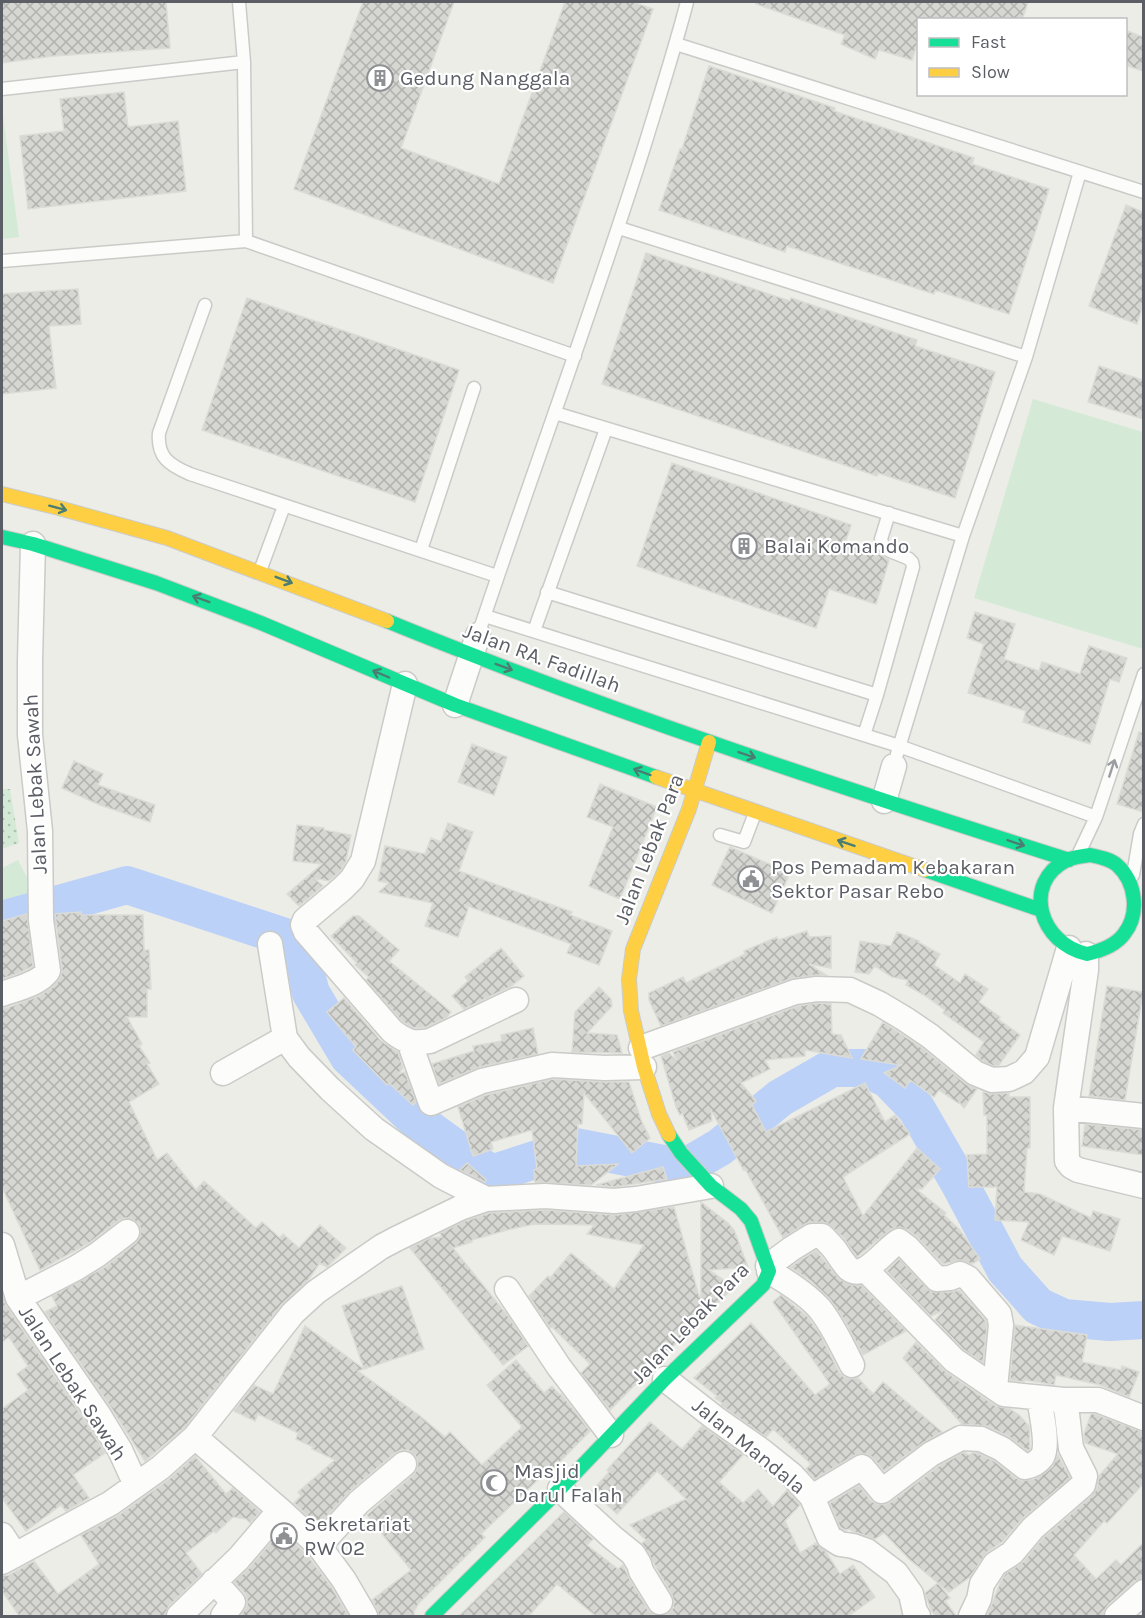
<svg xmlns="http://www.w3.org/2000/svg" width="1145" height="1618" font-family="Karla,sans-serif">
  <style>
    .grass { fill: url(#grass-dots) }
    .garden { fill: #d4ead6 }
    .lines { fill: none; stroke-linecap: round; stroke-linejoin: round }
    .river { stroke: #bbd1f8; stroke-width: 38 }
    .building { fill: url(#building-cross-hatch); stroke: #dcdcd6; stroke-width: 1.5 }
    .lane-casing { stroke: #cacbc9; stroke-width: 15 }
    .street-casing { stroke: #cacbc9; stroke-width: 27 }
    .fast-casing { stroke: #cacbca; stroke-width: 16 }
    .slow-casing { stroke: #cacbca; stroke-width: 16 }
    .lane { stroke: #fcfcfb; stroke-width: 12 }
    .street { stroke: #fcfcfb; stroke-width: 24 }
    .fast { stroke: #16e098; stroke-width: 14 }
    .slow { stroke: #ffcf43; stroke-width: 14 }
    .oneway { stroke: #4a7e72 }
    .oneway2 { stroke: #9c9da2 }
    .labels { text-anchor: middle; dominant-baseline: central; stroke-width: 4.5; stroke-linejoin: round; paint-order: stroke }
    .poi-label { font-size: 21px; fill: #5c5e66; stroke: #fff; text-anchor: start }
    .street-label { font-size: 21px; fill: #5c5e66; stroke: #fff }
  </style>
  <defs>
    <pattern id="grass-dots" width="8" height="8" patternUnits="userSpaceOnUse" patternTransform="scale(1.5)"><rect width="8" height="8" fill="#d4ead6"/><path d="M2 2h.1M6 6h.1" fill="none" stroke="#afc1b1" stroke-width="1.8" stroke-linecap="round"/></pattern>
    <pattern id="building-cross-hatch" width="8" height="8" patternUnits="userSpaceOnUse" patternTransform="scale(1.5)"><rect width="8" height="8" fill="#d6d6d2"/><path d="M0 0l8 8M0 8l8-8" fill="none" stroke="#b1b1ae"/></pattern>
  </defs>
  <rect width="100%" height="100%" fill="#edede7"/>
  <path class="grass" d="M2,789h8l9,54 -17,6z"/>
  <path class="garden" d="M2,108l17,129 -17,2z
    M1033,399l110,33v217l-169,-51z
    M18,860l18,35 -34,18v-45z"/>
  <g class="lines">
    <path class="river" d="M2,920l125,-35 170,56 14,52 38,64 67,63 75,54 84,-27 109,21 36,-21 60,-49 52,-30h32l24,11 28,29 45,78 44,83 33,37 26,12 46,4 34,-2"/>
  </g>
  <path class="building" d="M2,2h164l4,46 -116,8 -52,7z
    M363,2h91l-53,146 98,36 66,-182h68l20,7 -100,274 -259,-94z
    M756,2h272l-6,18h-104v21l-6,19 -33,-10 -4,9 -34,-15 4,-9 -89,-31z
    M1125,30l18,7v34l-18,-6z
    M709,66l126,42 -1,3 140,47 -2,6 77,25 -40,125 -74,-24 -1,4 -147,-48 -2,6 -126,-42 21,-61h2z
    M124,92l4,35 50,-6 8,70 -158,18 -8,-73 44,-5 -4,-32z
    M1126,205l17,7v93l-6,19 -48,-18z
    M646,253l144,48 1,-3 126,42 -2,6 80,26 -40,126 -77,-25 -1,3 -275,-92z
    M78,289l3,35 -32,2 7,62 -54,6v-100z
    M247,298l212,72 -44,132 -213,-72z
    M1099,366l44,14v39l-55,-17z
    M672,463l179,62 -6,18 36,12 8,5 -13,44 -47,-15 -13,39 -179,-62z
    M975,612l40,12 -11,35 35,12 3,-9 38,12 9,-28 38,12 -8,24 -9,-3 -20,65 -67,-22 3,-11 -58,-18 16,-49 -17,-6z
    M1139,732l4,1v79l-26,-8z
    M472,744l35,13 -13,38 -36,-13z
    M74,761l29,13 -5,11 57,20 -5,17 -50,-17 -38,-17z
    M600,784l57,23 -37,92 -31,-13 24,-59 -26,-10z
    M448,823l25,9 -14,39 113,41 -2,3 42,16 -13,34 -32,-12 4,-9 -106,-39 3,4 -10,28 -33,-11 8,-23 -54,-11 10,-9 -11,-2 7,-35 40,8 6,-16 10,4z
    M297,825l27,3v2l27,5 -5,26 -5,9 -12,11 -15,-3 9,8 -24,20 -12,-12 35,-30 -29,-3z
    M730,847l60,26 -18,40 -60,-28z
    M81,912v3h62l1,35h5l2,39h-4v28h-20l15,27 -3,2 11,17 -3,1 12,20 -30,18 28,58 10,-7 29,37 8,-9 52,47 6,-6 18,16 3,-4 16,14 21,-23 26,23 -19,19 -7,-4 -12,17 -26,24 -97,123 -40,34 -35,-55 -65,-94 12,-6 -5,-10 53,-29 31,-24 4,-6 1,-6 -2,-7 -7,-5 -6,-1 -7,2 -30,23 -49,27 -38,-83v-179h5l32,-12 14,-9 6,-7 2,-4 1,-7 -7,-55z
    M27,914l6,52 -12,6 -19,7v-58z
    M353,916h6l40,34 -10,11 48,39 -1,1 1,-1 14,12 -5,6 -20,9 -7,1 -8,-1 -9,-6 -36,-41 3,-3 -14,-12 2,-2 -26,-27z
    M807,931l2,6 22,-1v32l-22,-4 17,11h-11l-25,4 -129,47 -12,-26v-7l34,-16 3,6 59,-29 -1,-3 33,-14 1,3z
    M897,932l22,9 -1,1 22,12 -6,11 26,18 5,-9 23,15 -9,13 21,15 -2,2 22,16 -21,30 -5,1 -12,-5 -6,-6 8,-13 -41,-29 2,-3 -21,-15 -18,-10 2,-5 -16,-3 -17,-11 -6,8 -14,-2 5,-31 31,5z
    M501,948l23,28 -14,11 -46,22 -12,-13 16,-15 -3,-4z
    M1107,986l36,6 -18,108 -36,-4z
    M599,987l12,12 1,7 -25,27 30,2 5,18 -50,-1 3,-40z
    M344,998l37,43 17,11 5,16 -5,6 7,-2 11,30 -3,3 -24,-22 -2,2 -34,-35 3,-3 -29,-35z
    M818,1003l13,1 1,30 9,1 11,23 -47,-8v6l-40,4 5,9 -29,14 15,18 -4,4 14,27 99,-49 20,39 10,-7 15,19 -67,43 20,39 54,-68 23,21 -18,20h-6l30,24 -2,2 15,14 21,30 -8,5 -12,-4 -17,4 -27,-28 -8,-6 -8,-3 -9,2 -34,28 -14,-20 -16,-14 -15,-1 -7,2 -22,14 -39,-71v4l-33,-61 1,11 -23,9 -7,-17 -2,2 -4,-8 -15,-51 8,-3 8,8 -4,-9 125,-46z
    M883,1022l38,25 45,37 11,5 -13,19 -5,-6 -1,1 -19,-13 -5,7 -24,-17 -5,8 -21,-15 17,-8 -40,-6z
    M533,1028l5,26 -59,13 -40,17 -7,-20 42,-13 -1,-5 29,-5 -1,-6z
    M553,1079l51,3h25l12,38 9,18 -18,15 -48,-60 -2,31h-4l-2,42 42,-2 -27,21 -56,-3 -1,-12 3,-1 -5,-39 -41,12 2,7 -20,7 -15,-49 28,-12z
    M983,1092l9,2 17,-1v4h21v51h-3l-3,44 16,2 51,24 2,-7 27,8 -10,32 -48,-15 -8,19 -33,-15 8,-18 -34,-2 2,-33h-28l-2,-32 20,-1v-39h-3z
    M1085,1124l58,6v25l-61,-9z
    M467,1163l19,17 -1,2 -25,-12z
    M663,1167l4,12 -53,8 -18,-2z
    M701,1202l27,21 6,7 14,37 -39,3 25,17 -31,30 -8,-5 -14,26 -71,72 -29,-37 9,-9 -38,-37 -2,1 -21,-32 19,-20 2,2 21,-25 43,36 30,-44 -57,-11 7,-9 -59,-1 -24,5 -39,11v2l-19,6 55,68 20,30 -25,19 -93,-117 20,-10 12,-1 -2,-4 25,-12 24,-8 56,-3 70,5 59,-8 25,89h2z
    M816,1250l23,29 11,6h11l45,46 -43,24 -18,-34 -15,-22 -19,-18 -21,-14z
    M899,1259l32,33h20l8,-2 26,30 2,6 -4,37 -20,-14 -28,-29 9,-10 -13,6 -44,-45z
    M402,1286l22,63 -66,22 62,45 25,21 5,-5 32,33 40,-38 -35,-42 29,-25 28,33 8,-7 8,9 1,-1 29,37 -44,45 -2,-2 -63,60 4,3 -66,66 -5,8v6h-35l-2,-8 -5,-9 39,-30 -44,-55 47,-41 3,-5 1,-7 -3,-7 -7,-5h-7l-6,3 -45,38 -32,35 -24,-23 7,-7 -3,-4 37,-32 -23,-11 1,-2 -17,-8 2,-6 -40,-19 -3,7 -21,-10 20,-26 19,9 32,-68 59,43 -22,-63z
    M2,1293l4,13 80,116 19,31 -32,22 16,23 -23,13 -5,-6 -35,26 -24,-33v-89l26,-19 -11,-16 11,-8 -19,-29 -7,5z
    M781,1295l27,22 13,19 18,36 5,5 7,2 7,-1 15,16 10,-12 59,50 -19,11 -39,28 -11,-13 -6,-4 -6,-1 -6,2 -40,24 -9,-10 5,-5 -38,-35 -7,8 -45,-32 1,-2 -7,-5 2,-2 -23,-18 57,-55 64,72 15,-11 -57,-82z
    M1015,1325l72,10 -5,27 39,8 1,-4 17,6 -10,25 -29,-12 -44,-10 -2,10 -29,-5 -1,2 -14,-2z
    M916,1342l30,30 50,34 14,3 9,6 10,11 1,23 -2,2 -20,-15 -21,-10 -25,-2 -59,-66z
    M1091,1414h4l48,18v52l-36,39 -3,-2 -30,34 22,24 20,-19 5,5 22,-22v35l-8,3 -27,24 -4,6 -1,6h-116l13,-34 5,-9 18,-12 20,-24 49,-42 5,-8 2,-12 19,-22 -33,-11 -1,-9z
    M650,1422l32,27 20,-23 41,29 -24,27 24,21 15,-14 15,17 14,-16 13,15 -15,16 15,32 16,-10 10,9 14,22 13,-9 22,32 -28,20h-250l-40,-33 -29,33h-70l106,-105 29,27 -6,6 31,24 5,-4 6,13 19,32 6,5 6,1 8,-2 5,-6 1,-6 -2,-7 -30,-52 4,-3 -16,-15 56,-26 -29,-28 -40,43 -25,-23 17,-19 -2,-2z
    M964,1452l5,3 3,-2h5l17,8 22,17 6,3 12,-2 11,-6 8,-7 5,-11 12,23 -46,39 -22,25 -15,10 -17,25 -21,15 -39,-32 -26,-27 -9,6 -23,-8 -2,-2 -5,1 -5,-3 -10,-24 29,-18 12,16 6,3 8,1 6,-3 48,-36z
    M195,1456l31,38 7,-6 27,24 -10,11 -4,-4 -13,-2 -17,16 -2,-2 -28,22 16,21 -33,32 -3,6 -1,5h-145l-18,-26v-15l7,-1 25,-14 24,33 41,-30 -18,-29 38,-20 49,-35z
    M281,1531l27,25 24,32 17,29h-109l7,-12v-6l-3,-7 -10,-10 16,-15z
    M938,1583l12,15 -5,3 12,16h-21l-5,-7 -6,-17z"/>
  <g class="lines">
    <g class="lane-casing">
      <path id="lane" d="M239,2l5,60 2,179
        M676,44l468,148
        M2,89l242,-27
        M619,228l407,129
        M2,261l244,-20 329,115
        M205,305l-46,128c-2,24 10,32 31,41l307,102
        M555,413l408,123
        M421,550l53,-162
        M260,571l24,-65
        M547,592l330,103
        M485,616l414,130 197,71
        M534,631l72,-202
        M478,635c55,-165 116,-328 168,-494 14,-46 29,-93 41,-139
        M864,735l13,-40 36,-128 -1,-5 -3,-3c-10,-6 -27,-7 -28,-20l8,-26
        M897,754l66,-218 63,-179 54,-185
        M720,835l24,7 11,-29
        M1079,853l17,-36 48,-143
        M1133,875l7,-41 4,-10"/>
    </g>
    <g class="street-casing">
      <path id="street" d="M405,684l-42,177 -11,18 -10,10 -37,31 -2,5 3,7 86,99c14,11 21,13 38,10l86,-41
        M455,705l23,-70
        M884,801l10,-35
        M270,944l15,94 14,19 31,32 44,40 67,47 45,23
        M1086,954v16l-20,138 1,53 4,5 7,4 66,16
        M2,994c14,-5 37,-10 46,-23l-7,-51 -1,-89 -10,-96v-75l3,-116
        M409,1041l22,62 51,-22 70,-16 53,3 39,-1
        M641,1048l154,-56 22,-3 33,1 30,14 25,15 25,17 45,37 17,7 17,-1 15,-7 13,-15 32,-109
        M223,1073l62,-35
        M1066,1108l78,8
        M2,1245l16,53 80,116 22,36 16,35
        M768,1266l23,-17 21,-13h10c5,5 9,9 13,14 4,6 9,14 14,19 15,12 37,-21 50,-28l8,6 30,32 13,-1 10,-4 8,4 31,36 2,11 -6,63
        M866,1270l88,90 50,34 60,6h34l46,18
        M769,1271c18,11 36,22 50,37 14,17 23,38 33,57
        M507,1289l52,78 52,68
        M18,1298l58,-30 21,-13 30,-23
        M665,1379l50,39 47,33 30,24 20,22 17,40 11,7 13,2 14,5 29,22 15,21 4,18 3,4
        M195,1437l85,73 39,36 25,34 21,36
        M560,1489l52,48 21,17 6,10 2,7 19,31
        M812,1497l50,-30 20,24 49,-37 30,-16 20,1 21,10 23,18c6,-1 13,-5 17,-10 7,-11 -1,-46 -3,-59
        M2,1535l13,20
        M319,1546l40,-44 45,-38
        M2,1562l109,-59 49,-35 35,-31 98,-124 23,-21 65,-45 15,-8 64,-31 26,-9 59,-3 69,5 22,-2 75,-13
        M214,1581l19,21 -10,14
        M179,1616l60,-58 41,-48
        M971,1616l8,-17 3,-15 13,-20 17,-11 21,-25 50,-43 2,-9 -14,-28 -4,-34 -3,-14
        M1117,1616l27,-24"/>
    </g>
    <g class="fast-casing">
      <path id="fast" d="M2,537l31,7 123,39 105,40 194,82 201,72
        M387,621c223,91 452,166 682,239
        M1090,855c9,2 20,4 27,10 19,17 23,49 7,69 -8,11 -24,17 -37,20 -47,-10 -66,-71 -20,-94 7,-3 15,-4 23,-5z
        M925,870l116,40
        M432,1616l128,-127 105,-110 98,-94 6,-14 -18,-50 -10,-12 -30,-23 -30,-33 -12,-18"/>
    </g>
    <g class="slow-casing">
      <path id="slow" d="M2,494l57,14 108,30 220,83
        M656,777l269,93
        M669,1135l-10,-21 -15,-47 -13,-56 -2,-32 4,-30 56,-140 20,-67"/>
    </g>
    <use href="#lane" class="lane"/>
    <use href="#street" class="street"/>
    <use href="#fast" class="fast"/>
    <use href="#slow" class="slow"/>
  </g>
  <defs><path id="oneway-shaft" d="M-6 0H5M1.5-3L5.5 0L1.5 3" fill="none" stroke-width="1.6" stroke-linecap="round" stroke-linejoin="round" transform="scale(1.5)"/></defs>
  <g class="oneway">
    <use href="#oneway-shaft" transform="translate(58 508) rotate(15)"/>
    <use href="#oneway-shaft" transform="translate(284 580) rotate(21)"/>
    <use href="#oneway-shaft" transform="translate(201 599) rotate(-160)"/>
    <use href="#oneway-shaft" transform="translate(504 667) rotate(20)"/>
    <use href="#oneway-shaft" transform="translate(381 674) rotate(-157)"/>
    <use href="#oneway-shaft" transform="translate(747 755) rotate(19)"/>
    <use href="#oneway-shaft" transform="translate(642 772) rotate(-160)"/>
    <use href="#oneway-shaft" transform="translate(846 843) rotate(-161)"/>
    <use href="#oneway-shaft" transform="translate(1016 843) rotate(18)"/>
  </g>
  <use class="oneway2" href="#oneway-shaft" transform="translate(1112 768) rotate(-72)"/>
  <defs>
    <g id="building-ring" transform="scale(1.35)"><circle r="9.5" fill="#fff" stroke="#8f9093" stroke-width="1.5"/><path d="M-4-6H4V6H1V3H-1V6H-4ZM-2.5-4.3h1.7v1.8h-1.7ZM.8-4.3h1.7v1.8H.8ZM-2.5-1h1.7V.8h-1.7ZM.8-1h1.7V.8H.8Z" fill="#8f9093"/></g>
    <g id="civic-ring" transform="scale(1.35)"><circle r="9.5" fill="#fff" stroke="#8f9093" stroke-width="1.5"/><path d="M-.6-6.5H3V-4.5H.6V-3L4-1V1h2V6H-6V1h2V-1L-.6-3ZM-1.2 2.5V6h2.4V2.5Z" fill="#8f9093"/></g>
    <g id="mosque-ring" transform="scale(1.35)"><circle r="9.5" fill="#fff" stroke="#8f9093" stroke-width="1.5"/><path d="M3.5-4.9A6 6 0 1 0 3.5 4.9A5 5 0 1 1 3.5-4.9Z" fill="#8f9093"/></g>
  </defs>
  <g fill-rule="evenodd">
    <use href="#building-ring" x="380" y="78"/>
    <use href="#building-ring" x="744" y="546"/>
    <use href="#civic-ring" x="751" y="879"/>
    <use href="#mosque-ring" x="494" y="1483"/>
    <use href="#civic-ring" x="284" y="1536"/>
  </g>
  <g class="labels">
    <g class="poi-label">
      <text x="400" y="78">Gedung Nanggala</text>
      <text x="764" y="546">Balai Komando</text>
      <text x="771" y="867">Pos Pemadam Kebakaran<tspan x="771" dy="24">Sektor Pasar Rebo</tspan></text>
      <text x="514" y="1471">Masjid<tspan x="514" dy="24">Darul Falah</tspan></text>
      <text x="304" y="1524">Sekretariat<tspan x="304" dy="24">RW 02</tspan></text>
    </g>
    <g class="street-label">
      <text transform="translate(542 658) rotate(20)">Jalan RA. Fadillah</text>
      <text transform="translate(35 784) rotate(-93)">Jalan Lebak Sawah</text>
      <text transform="translate(649 849) rotate(-69)">Jalan Lebak Para</text>
      <text transform="translate(690 1323) rotate(-46)">Jalan Lebak Para</text>
      <text transform="translate(73 1383) rotate(57)">Jalan Lebak Sawah</text>
      <text transform="translate(749 1446) rotate(39)">Jalan Mandala</text>
    </g>
  </g>
  <rect width="1145" height="1618" fill="none" stroke="#5c5e66" stroke-width="6"/>
  <rect x="917" y="18" width="210" height="78" fill="#ffffff" stroke="#bebfc2" stroke-width="1.5"/>
  <rect x="929" y="38" width="30" height="9" fill="#16e098" stroke="#bebfc2" stroke-width="1.5"/>
  <text x="971" y="48" font-size="18" fill="#5c5e66">Fast</text>
  <rect x="929" y="68" width="30" height="9" fill="#ffcf43" stroke="#bebfc2" stroke-width="1.5"/>
  <text x="971" y="78" font-size="18" fill="#5c5e66">Slow</text>
</svg>
